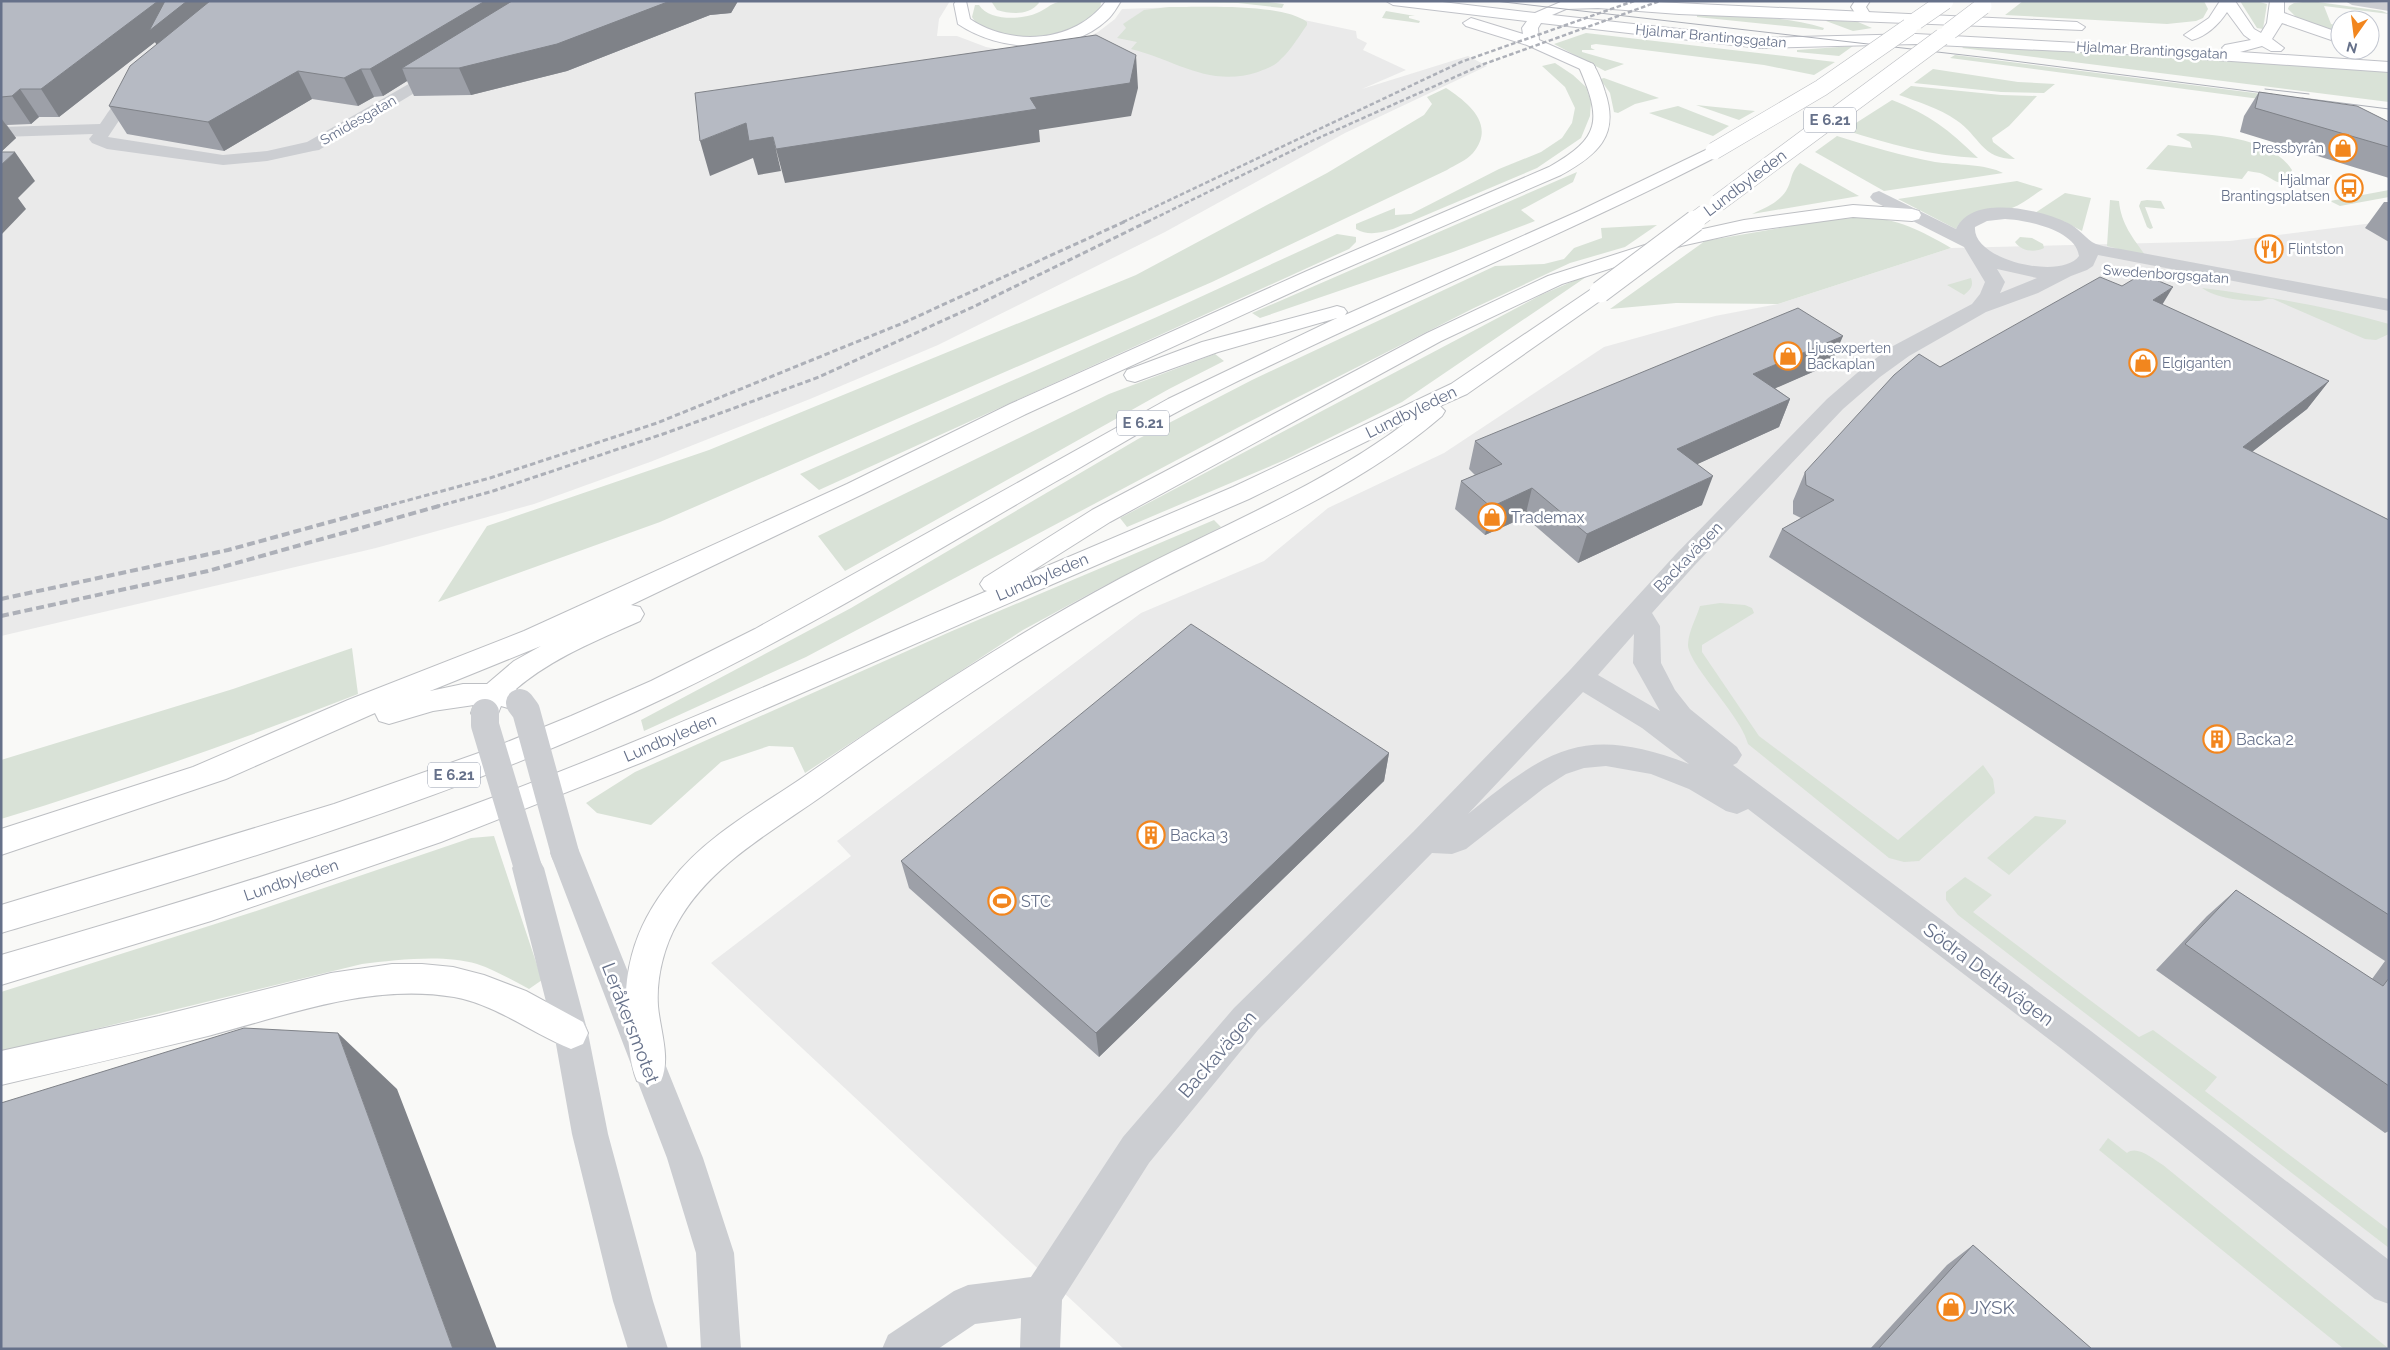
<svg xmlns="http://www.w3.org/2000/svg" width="2390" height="1350" font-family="Raleway,sans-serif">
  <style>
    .built { fill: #eaeaea }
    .green { fill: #d9e2d7 }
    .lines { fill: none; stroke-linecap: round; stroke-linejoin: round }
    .secondary-casing { stroke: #c0c2c8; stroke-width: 2 }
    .motorway-casing { stroke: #bdbfc3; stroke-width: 2 }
    .minor { fill: #ccced2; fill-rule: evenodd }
    .secondary { fill: #fff; fill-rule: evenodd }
    .motorway { fill: #fff; fill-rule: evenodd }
    .tram { stroke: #adb0b8; stroke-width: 1 }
    .rail-far2 { stroke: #adb0b8; stroke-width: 2.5; stroke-dasharray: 4.5 2.5; stroke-linecap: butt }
    .rail-far1 { stroke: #adb0b8; stroke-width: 3; stroke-dasharray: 5.5 3; stroke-linecap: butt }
    .rail { stroke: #adb0b8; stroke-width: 4; stroke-dasharray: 8 4; stroke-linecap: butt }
    .motorway-bridge-far1-casing { stroke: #bdbfc3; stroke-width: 18; stroke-linecap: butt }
    .motorway-bridge-casing { stroke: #bdbfc3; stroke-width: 23; stroke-linecap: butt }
    .minor-bridge { stroke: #ccced2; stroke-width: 28 }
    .motorway-bridge-far1 { stroke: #fff; stroke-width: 17 }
    .motorway-bridge { stroke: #fff; stroke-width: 21 }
    .wall { fill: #9da0a8 }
    .shaded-wall { fill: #7f8288 }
    .building { fill: #b6bac3; stroke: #7f8288 }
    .labels { text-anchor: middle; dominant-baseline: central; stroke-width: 5; stroke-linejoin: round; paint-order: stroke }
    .far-street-label { font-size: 14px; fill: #66718a; stroke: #fff }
    .far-poi-label { font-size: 14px; fill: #66718a; stroke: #fff; text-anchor: start }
    .shield { fill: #fff; stroke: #949cad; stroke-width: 1 }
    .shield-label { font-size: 15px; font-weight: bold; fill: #66718a }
    .street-label { font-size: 16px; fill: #66718a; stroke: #fff }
    .poi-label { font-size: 16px; fill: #66718a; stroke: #fff; text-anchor: start }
    .near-street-label { font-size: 19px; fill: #66718a; stroke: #fff }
    .near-poi-label { font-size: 19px; fill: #66718a; stroke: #fff; text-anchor: start }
  </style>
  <rect width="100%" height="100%" fill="#f9f9f7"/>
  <path class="built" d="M1,1h949l-11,18 -2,17h20l29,11 16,3 82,-11 14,-7 17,-13 7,-10 58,-2 82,4 94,20 1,7 10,5 -4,7 43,20 -44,19 106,-33 19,10 -142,67 -180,99 -227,113 -128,54 -160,63 -116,42 -158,44 -375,88z
    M2389,221v1128h-1265l-413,-386 140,-107 -14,-15 304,-228 123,-52 64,-53 116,-55 160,-106 111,-31 63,-12 173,-56 279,-7z"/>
  <path class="green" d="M991,1h47l1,2c-11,13 -28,11 -42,7z
    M1101,1c2,39 -110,49 -129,16l3,-12h4c10,16 43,15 58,8 8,-3 13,-9 21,-11 14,-2 30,-1 43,-1z
    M1135,1h126l23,3 -2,4 -44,-5z
    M2023,1h181l4,8 -5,9 -7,3 -29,3 -162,-9z
    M2240,1h16l11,3 -4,25 -6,-1z
    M2311,1l71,10 7,3 -65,-8 7,18 9,2v7l-40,-12 -12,-12 1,-3 5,-3z
    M1169,7c33,0 113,-4 138,15v3c-8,11 -16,25 -26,34 -6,7 -15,10 -23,13 -49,16 -82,-12 -127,-23l6,-7 -20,-4 9,-10 -3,-4 21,-14z
    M1386,11l29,5h-6v2l11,3 -1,2 -37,-5z
    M1697,15c43,2 86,0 127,13l-1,2 -126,-13z
    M1828,20l30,2 14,6 -19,3 -27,-10z
    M1586,33l249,29 -21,13 -50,-10 -168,-21 -5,1v3l4,2h-13v2l42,12 -19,7 -51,-27z
    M1966,45l151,8 272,19v30l-427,-54z
    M1853,46l-14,10 -42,-4v-2z
    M1955,55l346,44 4,6 -355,-47z
    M1555,63l18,12 13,12 5,15 -1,14 -9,22 -44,30 -144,61c-13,4 -25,7 -37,0v-5l39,-16v7l16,-1 88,-45 42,-17 21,-14 10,-15 3,-15 -10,-21 -23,-21z
    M1933,69l85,13 37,2 -11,9 -43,-1 -87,-9z
    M1604,78l55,20 -24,6 -17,9 -4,-1 -4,-19 -10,-14z
    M1911,86l90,9 36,1 -28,30 -17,12 1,4 22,17c-34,0 -35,-23 -59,-39 -17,-12 -38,-18 -57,-25z
    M1446,88c23,15 50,37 27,65 -6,7 -18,12 -26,17l-235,112 -552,240 -222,80 49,-76 222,-76 427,-175 191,-102 97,-58 8,-11 -5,-7z
    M1892,100c38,15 56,29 86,58 -47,-2 -89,-14 -133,-28z
    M1696,105l59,6 -16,9z
    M1678,106l51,20 -16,10 -64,-23z
    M2180,133c34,1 92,5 112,37 -9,23 -18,8 -32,3 -4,-1 -9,-1 -12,-2l-6,8 -96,-10 22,-24 24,3 -2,-6 -14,-7z
    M1837,136c32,10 65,20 98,26 20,3 52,2 68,11l-119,18 -69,-39z
    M1800,163l59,33 -107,18c13,-6 26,-11 34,-23 7,-11 3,-17 14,-28z
    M1577,172l-4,10 -52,28 14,11 -82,31 -193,66 -8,-5z
    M2017,181l26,8c-10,6 -20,15 -31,19 -21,7 -44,-2 -56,21l-58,-30z
    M2389,190v7l-49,9 -10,-5z
    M2065,193l26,5 -9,33 -17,-9 -30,-9z
    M2110,200l9,1c2,23 14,37 27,55l-39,-10z
    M2147,200l14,1 4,8 -20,-2 8,21 -3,1 -3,-2 -8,-21 2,-5z
    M1863,217c34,1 59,14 88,31l-173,56 -102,-1 -66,6 95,-68 115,-20z
    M1657,225l-32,22 -55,16 -96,45 -235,119 -433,230 -162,74 -3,-11 210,-112 287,-169 114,-59 243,-114 49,-2 20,-5 10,-11 28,-10 -1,-10z
    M1337,234l19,3v5l-7,7 -530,241 -19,-16 359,-158z
    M2020,237l12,1 11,6 1,4c-10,5 -23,3 -29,-6z
    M1592,273l-190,129 -115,57 -160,68 -7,-9 421,-223z
    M1971,278c3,8 -1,12 -7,17l-17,-10z
    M2202,288c63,8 125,18 187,36v10l-13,6 -11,-1 -92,-40c-7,-1 -8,2 -14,2 -18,0 -43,-3 -57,-13z
    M1215,354l9,7 -55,28 -324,182 -27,-35 291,-142z
    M1214,520l7,7 -119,60 -79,43 -218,143 -12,-26 -24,-1 -48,16 -70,63 -54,-12 -11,-10 49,-31 317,-141z
    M1720,603l25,2 7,3 2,5 -52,32v7l57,84 139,104 85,-75 10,14 2,14 -76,68 -15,1 -15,-4 -141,-114c-7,-29 -61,-80 -60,-100 1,-14 8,-25 12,-38z
    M352,648l6,46c-117,46 -236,88 -357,125v-59l232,-71z
    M2035,816l31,4v3l-57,52 -22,-17z
    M494,836l48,144 -13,9c-17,-9 -34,-19 -52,-25 -34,-10 -80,-4 -115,0l-361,88v-60l252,-80 218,-74z
    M1965,877l27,18 -19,17 166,125 14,-7 64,47 -12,14 184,139v18l-431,-333 -12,-15v-8z
    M2108,1138l19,15c10,-8 26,6 36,12l226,184h-45l-245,-199z"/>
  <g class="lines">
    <g class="secondary-casing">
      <path id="secondary" d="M956,1h10l4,18c42,28 105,24 136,-18h15c-4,6 -8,14 -14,19 -39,36 -108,32 -149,4l-4,-20z
        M1386,1h48l101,12 28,-12h72l442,21 8,5 -3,3 -403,-16 -81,-6 -32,1 -14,6 208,23 156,-4 308,17 -2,-3 3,-3 26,-5 -7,-5 -17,-23c-8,12 -20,24 -35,28l-8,-5 25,-17 11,-17h15l19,28 7,4 6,-10 3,-22h14v12l56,20v10l-58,-20 -10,16 12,9 -3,3h-10l-9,-5 -22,6 149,10v10l-243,-17 -230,-11 -156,4 -219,-25 -3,5 1,12 54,24 2,3 -2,3 -6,2 -60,-27 -61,-19 -3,-3 8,-5 52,16 -1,-6 5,-7 -134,-16z"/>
    </g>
    <g class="motorway-casing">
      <path id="motorway" d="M1855,1h15l-4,6 6,10 -2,3h-10l-9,-13z
        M1587,62l6,2c5,8 9,18 12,28 15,44 -8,63 -44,83l-240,104 -295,135 -163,80 -232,111 9,2 4,7 -4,7c-42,19 -88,37 -124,68l6,8 -4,7 -10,4 -7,-2 -6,15 -10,3 -10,-3 -4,-8 3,-8 -41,6 -44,13 -10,-3 -4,-8 -149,66 -225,76v-26l192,-62 155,-67 176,-69 323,-147 163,-80 297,-133 242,-104c52,-29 53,-47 30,-100l2,-3zM541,646l-27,15 -27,23h-24l-33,7z
        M1714,146l6,1 3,4 -3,4c-169,87 -346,157 -516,243 -51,25 -99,56 -149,84 -126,73 -251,149 -382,212 -215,104 -444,171 -672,239v-28l333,-101 156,-55 81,-33 80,-35 104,-52 413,-230 169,-81 -119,34 -83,30 -8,-2 -3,-5 3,-5 75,-28 128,-34 7,-2 7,2 3,4 -2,3 234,-104z
        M1853,205l59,4 7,2 2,4 -2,4 -7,2 -59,-4 -109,15 -63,14 -119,38 -121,57 -331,181 -84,53 207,-88 218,-103 142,-96 7,-2 7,2 3,4 -3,4 -140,98 -27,12 5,5 -3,5c-88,76 -200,119 -302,174 -110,60 -213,131 -315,204 -52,37 -115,71 -147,128 -14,24 -22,56 -20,84 2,24 13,52 3,75l-12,5 -12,-5c-6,-14 -7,-28 -9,-43 -8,-60 4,-109 43,-157 36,-47 93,-76 141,-110 100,-69 202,-136 309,-193 96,-51 200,-91 287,-157l-159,78 -606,263 -202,80 -230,79 -210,64v-30c141,-41 281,-83 419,-131 193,-68 379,-153 567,-233l-3,-1 -4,-6 4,-6 108,-68 335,-177 121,-57 128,-41 68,-15z
        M392,964h30l31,3 31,8 42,16 57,31 5,11 -5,11 -12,5c-40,-16 -74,-44 -117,-52 -84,-14 -166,18 -246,39 -69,17 -138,33 -207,49v-34l158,-35 172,-43z"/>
    </g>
    <path class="minor" d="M2345,1l44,2v8l-37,-6z
      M442,65l6,2 2,3 -2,3 -129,77 -6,1 -46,10 -44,4 -116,-16 -15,-6 -3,-4 4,-5 -92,3v-10l99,-3c10,-14 26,-43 46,-38l2,3 -20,18 -20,30 115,18 44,-4 40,-9z
      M1879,191l77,38c16,-36 86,-19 112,-6 10,5 16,13 24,19 8,5 25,6 34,8l263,49v12l-291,-56 -5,11 -6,4 -16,6 -33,17 -52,19 -77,44 -29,21 -37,32 -149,157 -42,47 8,13 1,37 14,27 15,19 47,38 5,8 -5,8 -4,2 354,263 302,232v44l-14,-5 -312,-249 -315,-241 -11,5 -11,-3 -37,-22 -38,-15 -45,-8 -22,2 -18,6 -22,14 -78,61 -14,5 -20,-1 -174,177 -109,133 -87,137 -2,49h-40l1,-31 -46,6 -37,25h-56l6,-14 66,-44 14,-6 63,-8 92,-140 111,-129 180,-177 156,-161 106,-116 151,-155 37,-32 29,-21 79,-42 8,-10 5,-12 -21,-35 -91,-46 -3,-4 3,-4zM2005,219c21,1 71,11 74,37 -18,25 -107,4 -104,-29l12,-6zM1997,269l40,9 -37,15 5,-11zM1634,634l-1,29 27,48 -62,-36zM1583,692l59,36 47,36c-104,-40 -140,-16 -221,50z
      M565,840l11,4 4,9 123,305 31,95 7,96h-40l-5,-96 -29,-95 -117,-305 4,-9z
      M528,855l11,4 5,9 44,165 20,101 45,167 15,48h-40l-15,-48 -41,-167 -18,-101 -42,-165 5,-9z"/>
    <use href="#secondary" class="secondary"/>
    <use href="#motorway" class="motorway"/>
    <path class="tram" d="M1495,1l503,58 274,35
      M2265,89l44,5
      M2302,98l87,11"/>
    <path class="rail-far2" d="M1123,222l338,-160 173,-61
      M1147,222l167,-82 170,-76 176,-63"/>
    <path class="rail-far1" d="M383,507l107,-29 167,-55 246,-100 223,-102
      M435,507l58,-16 173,-58 153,-56 154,-70 176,-86"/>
    <path class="rail" d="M1,599l227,-49 160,-44
      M1,616l207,-45 231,-65"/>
    <g class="motorway-bridge-far1-casing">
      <path id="motorway-bridge-far1" d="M1916,21l29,-20
        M1950,31l33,-25
        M1714,151l107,-63 88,-61
        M1718,203l224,-166
        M1693,222l12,-9"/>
    </g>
    <g class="motorway-bridge-casing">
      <path id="motorway-bridge" d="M1600,292l95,-71"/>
    </g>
    <path class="minor-bridge" d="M520,703l6,8 39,142
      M485,713v12l43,143"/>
    <use href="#motorway-bridge-far1" class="motorway-bridge-far1"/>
    <use href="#motorway-bridge" class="motorway-bridge"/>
  </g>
  <path class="wall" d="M1,1h737l-7,12 -21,2 -143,56 -96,24 -57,1 -7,-15 -24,15 -9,1 -16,9 -46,-7 -88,52 -97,-17 -18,-28 48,-62 -2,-2 -96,75h-20l-8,7 -24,1 9,13 -15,14z
    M2259,92l130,30v56l-149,-46 4,-16z
    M2384,202h5v40l-24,-14z
    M2122,286l207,95 -22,28 -55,43 137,68v611l-4,2 -229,-163 51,-54 29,-26 136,89 13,-18 -616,-404 13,-28 19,-11 -8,-4v-13l12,-29 135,-105z
    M1831,364l-56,24 15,11 -11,28 -82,37 5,41 -124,58 -53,-46 -40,18 -30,-26 6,-28 14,-6 -6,-6 6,-28z
    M1389,753l-5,28 -285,276 -190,-169 -8,-27z
    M1973,1245l119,104h-222l77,-84z"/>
  <path class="shaded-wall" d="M158,1h76l-70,57 -9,-16 -96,75 -18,-28z
    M485,1h54l-137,67 5,13 -24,15 -13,-27z
    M670,1h68l-7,12 -21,2 -143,56 -96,24 -12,-27z
    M1136,55l2,33 -7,28 -92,14 1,12 -255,41 -9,-34 254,-51z
    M361,69l13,28 -16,9 -14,-28z
    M298,71l14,28 -88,52 -16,-29z
    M20,89l19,28 -8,7 -19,-28z
    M1,118l15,20 -15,14z
    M746,123l27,14 8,34 -23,4 -5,-17 -43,18 -10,-35z
    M15,152l20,29 -17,17 8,11 -25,26v-70z
    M2173,287l-17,28 -3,-15z
    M1843,336l-12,28 -89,39 11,-29z
    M2329,381l-22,28 -86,67 22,-29z
    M1790,399l-11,28 -112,51 10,-29z
    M1713,476l-11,29 -124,58 9,-29z
    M1532,488l-7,29 -40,18 6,-28z
    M1389,753l-5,28 -285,276 -3,-24z
    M338,1033l59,56 100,260h-44z"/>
  <path class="building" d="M1,1h157l-117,88h-21l-8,7 -11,1z
    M165,1h22l-38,30z
    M210,1h275l-115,68h-9l-17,9 -46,-7 -90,51 -99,-16 21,-40z
    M512,1h158l-113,43 -98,24h-57z
    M1096,35l40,20 -6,28 -100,15 7,11 -261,40 -3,-12 -24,4 -3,-18 -46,18 -5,-48z
    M2259,92l98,14 32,16v25l-134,-39z
    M1,152h14l-14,13z
    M2142,274l31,13 -20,13 176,81 -86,66 146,73v395l-607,-386 52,-29 -28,-15 -1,-13 89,-97 25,-21 21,13 160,-90 22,9z
    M1798,308l45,28 -90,38 37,25 -113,50 36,27 -126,58 -55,-46 -41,19 -30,-26 41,-17 -27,-23z
    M1191,624l198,129 -293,280 -195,-172z
    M2236,890l147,96 6,-8v108l-204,-142z
    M244,1028l94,5 115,316h-452v-246z
    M1973,1245l119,104h-214z"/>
  <defs>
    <g id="shop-ring" transform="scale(1.4375)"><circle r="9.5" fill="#fff" stroke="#f2861e" stroke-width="1.5"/><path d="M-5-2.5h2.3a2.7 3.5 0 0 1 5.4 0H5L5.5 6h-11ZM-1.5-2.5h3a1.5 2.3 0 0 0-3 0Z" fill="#f2861e"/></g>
    <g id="bus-ring" transform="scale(1.4375)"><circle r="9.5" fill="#fff" stroke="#f2861e" stroke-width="1.5"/><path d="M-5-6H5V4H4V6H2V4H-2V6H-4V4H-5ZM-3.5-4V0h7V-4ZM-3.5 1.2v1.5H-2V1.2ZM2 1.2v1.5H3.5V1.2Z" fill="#f2861e"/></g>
    <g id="restaurant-ring" transform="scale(1.4375)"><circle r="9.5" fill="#fff" stroke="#f2861e" stroke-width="1.5"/><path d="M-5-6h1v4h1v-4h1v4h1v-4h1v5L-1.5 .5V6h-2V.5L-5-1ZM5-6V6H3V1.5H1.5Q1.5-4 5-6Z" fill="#f2861e"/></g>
    <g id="building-ring" transform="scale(1.4375)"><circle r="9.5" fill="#fff" stroke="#f2861e" stroke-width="1.5"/><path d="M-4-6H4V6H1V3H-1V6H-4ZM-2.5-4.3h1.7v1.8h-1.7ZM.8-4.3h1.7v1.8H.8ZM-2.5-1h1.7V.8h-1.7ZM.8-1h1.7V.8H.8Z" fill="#f2861e"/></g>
    <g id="stadium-ring" transform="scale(1.4375)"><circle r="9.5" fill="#fff" stroke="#f2861e" stroke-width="1.5"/><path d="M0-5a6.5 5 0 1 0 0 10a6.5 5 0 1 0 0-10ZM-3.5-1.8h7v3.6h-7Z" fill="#f2861e"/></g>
  </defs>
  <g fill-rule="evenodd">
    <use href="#shop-ring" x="2343" y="148"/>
    <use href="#bus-ring" x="2349" y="188"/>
    <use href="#restaurant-ring" x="2269" y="249"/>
    <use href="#shop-ring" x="1788" y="356"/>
    <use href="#shop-ring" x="2143" y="363"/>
    <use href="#shop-ring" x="1492" y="517"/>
    <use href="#building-ring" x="2217" y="739"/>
    <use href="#building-ring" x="1151" y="835"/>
    <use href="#stadium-ring" x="1002" y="901"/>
    <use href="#shop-ring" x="1951" y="1307"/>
  </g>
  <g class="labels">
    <g class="far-street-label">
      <text transform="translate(1711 36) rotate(5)">Hjalmar Brantingsgatan</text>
      <text transform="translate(2152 50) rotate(3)">Hjalmar Brantingsgatan</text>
      <text transform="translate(358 120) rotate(-30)">Smidesgatan</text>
      <text transform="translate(2166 274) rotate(4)">Swedenborgsgatan</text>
    </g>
    <g class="far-poi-label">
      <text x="2324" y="148" text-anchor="end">Pressbyrån</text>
      <text x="2330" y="180" text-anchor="end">Hjalmar<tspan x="2330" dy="16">Brantingsplatsen</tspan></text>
      <text x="2288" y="249">Flintston</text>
      <text x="1807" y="348">Ljusexperten<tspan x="1807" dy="16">Backaplan</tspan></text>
      <text x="2162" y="363">Elgiganten</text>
    </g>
    <g class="shield">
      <rect x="1804" y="107.5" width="52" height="25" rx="4"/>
      <rect x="1117" y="410.5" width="52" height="25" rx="4"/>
      <rect x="428" y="762.5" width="52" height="25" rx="4"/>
    </g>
    <g class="shield-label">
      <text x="1830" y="120">E 6.21</text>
      <text x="1143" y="423">E 6.21</text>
      <text x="454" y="775">E 6.21</text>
    </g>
    <g class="street-label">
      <text transform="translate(1745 183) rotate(-37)">Lundbyleden</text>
      <text transform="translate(1411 412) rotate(-26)">Lundbyleden</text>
      <text transform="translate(1688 557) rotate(-46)">Backavägen</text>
      <text transform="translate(1042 577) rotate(-23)">Lundbyleden</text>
      <text transform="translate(670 738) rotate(-23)">Lundbyleden</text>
      <text transform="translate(291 880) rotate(-19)">Lundbyleden</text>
    </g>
    <g class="poi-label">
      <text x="1511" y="517">Trademax</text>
      <text x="2236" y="739">Backa 2</text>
      <text x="1170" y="835">Backa 3</text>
      <text x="1021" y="901">STC</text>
    </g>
    <g class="near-street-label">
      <text transform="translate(1989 974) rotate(37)">Södra Deltavägen</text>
      <text transform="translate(631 1023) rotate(69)">Leråkersmotet</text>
      <text transform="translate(1217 1054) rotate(-49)">Backavägen</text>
    </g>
    <g class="near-poi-label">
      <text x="1970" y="1307">JYSK</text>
    </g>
  </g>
  <rect width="2390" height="1350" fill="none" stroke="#66718a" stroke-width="5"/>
  <g transform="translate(2355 35) rotate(194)"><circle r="24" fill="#ffffff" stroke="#c2c6d0"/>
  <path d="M0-4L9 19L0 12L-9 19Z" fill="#f2861e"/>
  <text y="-8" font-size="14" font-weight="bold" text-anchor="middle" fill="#66718a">N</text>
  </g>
</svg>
